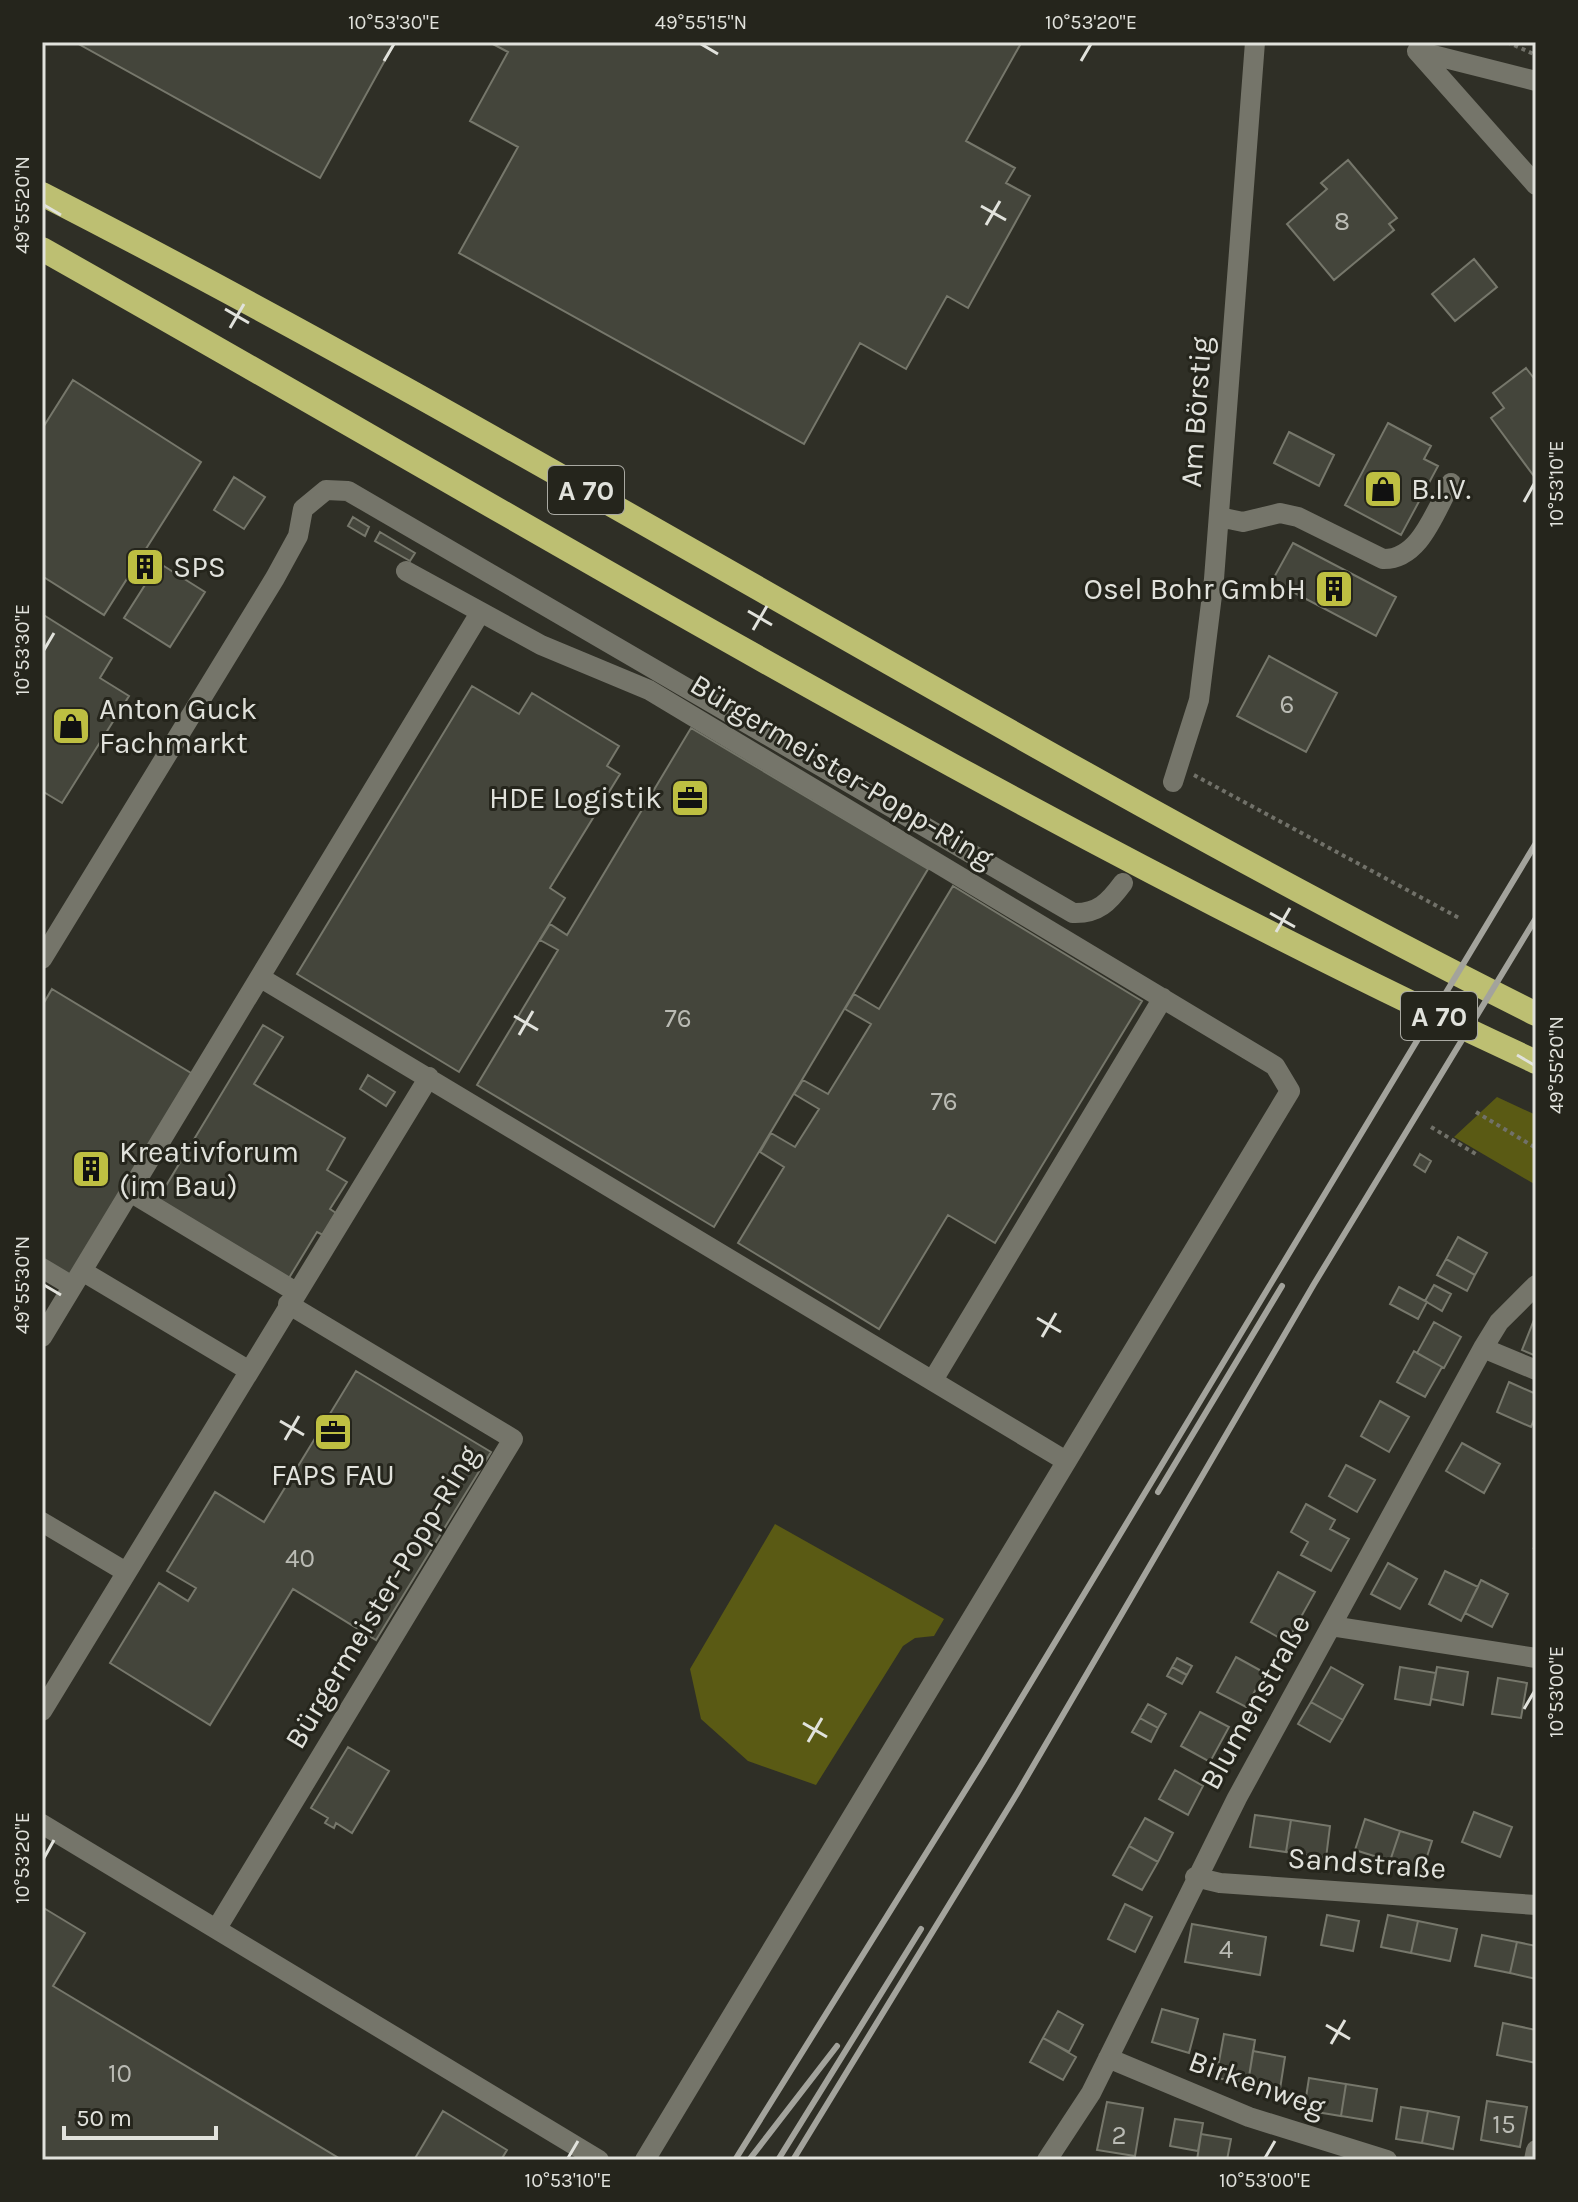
<svg xmlns="http://www.w3.org/2000/svg" width="1578" height="2202" font-family="Karla,sans-serif">
  <style>
    .green { fill: #5a5a14 }
    .building { fill: #44453b; stroke: #76776b; stroke-width: 2 }
    .lines { fill: none; stroke-linecap: round; stroke-linejoin: round }
    .path { stroke: #717169; stroke-width: 4; stroke-dasharray: 4 4; stroke-linecap: butt }
    .minor { stroke: #75756a; stroke-width: 20 }
    .highway { stroke: #bdbf72; stroke-width: 24 }
    .rail { stroke: #a3a39c; stroke-width: 6 }
    .ticks { fill: none; stroke: #e1e2dc; stroke-width: 3 }
    .labels { text-anchor: middle; dominant-baseline: central; stroke-width: 6; stroke-linejoin: round; paint-order: stroke }
    .number-label { font-size: 26px; fill: #babbb4 }
    .shield { fill: #25251c; stroke: #a9a9a2; stroke-width: 2 }
    .shield-label { font-size: 28px; font-weight: bold; fill: #e1e2dc }
    .street-label { font-size: 30px; fill: #e1e2dc; stroke: #25251c }
    .poi-label { font-size: 30px; fill: #e1e2dc; stroke: #25251c; text-anchor: start }
    .neatline { fill: none; stroke: #e1e2dc; stroke-width: 3 }
    .ticks-label { font-size: 20px; text-anchor: middle; fill: #e1e2dc }
  </style>
  <rect width="100%" height="100%" fill="#2f2f26"/>
  <path class="green" d="M1497,1097l39,18v70l-82,-48z
    M775,1524l169,95 -10,17 -19,2 -12,8 -87,139 -68,-24 -47,-42 -11,-50z"/>
  <path class="building" d="M75,42h320l-75,136z
    M489,42h526l5,3 -54,96 49,27 -9,15 24,13 -62,112 -21,-12 -41,73 -46,-26 -56,101 -345,-191 59,-106 -48,-26 38,-69z
    M1348,160l49,58 -8,6 5,6 -60,50 -47,-56 40,-35 -6,-6z
    M1474,259l23,28 -42,34 -23,-27z
    M1526,368l10,13v98l-45,-61 13,-10 -11,-15z
    M73,380l128,82 -97,153 -62,-39v-147z
    M1388,423l43,23 -7,13 14,7 -37,69 -56,-30z
    M1289,432l45,23 -15,31 -45,-23z
    M234,477l31,20 -21,32 -30,-19z
    M353,517l16,10 -4,9 -17,-10z
    M380,532l35,21 -5,8 -35,-20z
    M1293,543l103,54 -20,39 -104,-55z
    M142,556l15,10 -8,12 -15,-9z
    M159,563l46,29 -35,55 -46,-29z
    M42,614l70,44 -12,20 29,18 -67,107 -20,-12z
    M1269,656l68,37 -31,59 -69,-36z
    M472,686l47,28 13,-21 87,53 -12,20 13,8 -70,114 15,10 -106,174 -162,-98z
    M691,728l237,141 -214,358 -237,-142 81,-135 -18,-10 10,-16 17,11z
    M953,886l189,115 -147,242 -47,-28 -69,114 -141,-86 46,-76 -24,-15 11,-19 24,14 24,-38 -25,-15 9,-14 25,14 43,-70 -26,-15 9,-15 25,15z
    M52,989l144,87 -125,205 -29,-19v-256z
    M263,1025l20,12 -29,47 91,54 -18,32 20,12 -17,27 6,4 -13,22 -6,-3 -28,46 -131,-79z
    M368,1075l27,17 -9,14 -26,-17z
    M1420,1154l11,7 -6,11 -11,-7z
    M1458,1237l29,16 -12,22 -29,-16z
    M1446,1259l29,16 -8,16 -30,-16z
    M1434,1285l17,9 -9,17 -17,-10z
    M1399,1287l28,15 -9,17 -28,-15z
    M1534,1320l2,1v35l-14,-6z
    M1434,1322l27,15 -17,31 -27,-15z
    M1414,1351l28,16 -17,30 -28,-15z
    M356,1371l135,81 -115,188 -83,-51 -83,136 -100,-62 49,-80 29,18 8,-13 -29,-17 48,-79 49,30z
    M1509,1382l27,12v21l-5,12 -34,-15z
    M1380,1401l29,16 -20,35 -28,-16z
    M1462,1443l38,21 -16,29 -38,-22z
    M1346,1465l29,15 -18,32 -28,-16z
    M1306,1504l29,16 -5,9 19,10 -18,32 -30,-16 7,-13 -17,-10z
    M1388,1563l29,16 -17,30 -29,-15z
    M1445,1571l33,16 -17,34 -32,-17z
    M1278,1572l37,20 -28,50 -36,-20z
    M1481,1580l27,14 -16,33 -27,-14z
    M1236,1657l29,16 -19,34 -29,-15z
    M1177,1658l15,8 -5,9 -15,-8z
    M1172,1667l15,8 -5,9 -15,-8z
    M1331,1667l32,18 -20,35 -32,-18z
    M1400,1667l36,6 -6,32 -35,-6z
    M1437,1667l31,5 -5,33 -32,-6z
    M1498,1678l29,5 -6,35 -29,-4z
    M1311,1702l32,18 -13,22 -32,-18z
    M1148,1704l18,10 -8,14 -18,-10z
    M1200,1712l29,15 -19,35 -29,-16z
    M1140,1718l18,10 -7,14 -19,-10z
    M348,1747l41,24 -37,62 -16,-10 -2,5 -9,-5 3,-5 -17,-10z
    M1175,1770l28,16 -15,29 -29,-16z
    M1474,1812l38,15 -12,30 -38,-15z
    M1255,1815l36,5 -5,32 -36,-5z
    M1145,1818l28,15 -15,29 -29,-16z
    M1365,1819l35,12 -10,30 -35,-11z
    M1291,1820l39,6 -4,32 -40,-6z
    M1400,1831l32,10 -10,31 -32,-11z
    M1129,1846l29,16 -16,28 -29,-15z
    M1125,1904l27,13 -17,35 -27,-13z
    M42,1907l43,26 -32,53 289,174h-300z
    M1327,1915l32,6 -6,30 -32,-6z
    M1388,1915l30,6 -7,32 -30,-6z
    M1418,1921l39,8 -7,32 -39,-8z
    M1192,1924l74,13 -6,38 -75,-13z
    M1482,1935l35,7 -7,31 -35,-7z
    M1517,1942l19,4v33l-26,-6z
    M1162,2009l36,10 -9,34 -37,-11z
    M1058,2011l25,14 -14,27 -26,-14z
    M1503,2023l33,7v33l-39,-8z
    M1224,2034l31,6 -7,43 -32,-5z
    M1043,2038l33,19 -13,23 -33,-18z
    M1253,2051l32,6 -5,32 -32,-6z
    M1309,2078l37,6 -5,32 -37,-6z
    M1346,2084l31,5 -5,32 -31,-5z
    M1487,2101l40,6 -7,40 -39,-7z
    M1107,2102l36,6 -8,48 -38,-6z
    M1401,2107l27,4 -6,32 -26,-4z
    M443,2111l64,39 -6,10h-87z
    M1428,2111l31,6 -6,32 -31,-6z
    M1175,2119l28,4 -5,28 -28,-5z
    M1201,2134l30,5 -4,21h-30z"/>
  <g class="lines">
    <path class="path" d="M1507,42l29,13
      M1194,775l267,144
      M1476,1112l60,36
      M1431,1127l48,29
      M1533,1547l3,1"/>
    <path class="minor" d="M1536,81l-119,-30 119,134
      M1219,517l24,5 37,-9 18,4 85,42c37,1 52,-48 68,-76
      M406,571l135,74 108,45 626,376 15,25 -645,1069
      M1173,782l26,-82 15,-121 41,-537
      M42,959l233,-381 23,-42 5,-27 23,-19 22,1 725,422c25,1 36,-11 50,-30
      M261,978l805,483
      M130,1192l166,100
      M42,1268l30,18
      M82,1271l166,99
      M42,1337l438,-724
      M1483,1348l53,22
      M933,1380l230,-382
      M42,1522l84,50
      M1331,1626l205,32
      M42,1711l387,-634
      M42,1824l557,336
      M1195,1877l25,6 316,22
      M217,1928l296,-489 -225,-135
      M1108,2058l141,59 138,43
      M1047,2160l44,-67 146,-295 246,-450 16,-26 37,-37
      M1534,2160l2,-10"/>
    <path class="highway" d="M42,194c506,259 986,565 1494,820
      M42,249c493,278 980,575 1494,813"/>
    <path class="rail" d="M1158,1492l124,-206
      M735,2160l248,-398 553,-919
      M749,2160l88,-114
      M778,2160l143,-231
      M793,2160l225,-368 296,-508 222,-366"/>
  </g>
  <path class="ticks" d="M701,44l17,10M384,61l10,-17M1081,61l10,-17M44,205l17,10M981,206l25,14M986,225l14,-24M225,309l24,14M230,328l14,-24M1524,502l10,-18M748,611l24,14M753,630l14,-24M44,650l10,-17M1270,913l25,14M1276,932l14,-24M514,1016l24,14M519,1035l14,-24M1517,1055l17,10M44,1285l17,10M1037,1318l24,14M1042,1337l14,-24M280,1421l24,14M285,1440l14,-24M1524,1709l10,-17M803,1723l24,14M808,1742l14,-24M44,1858l10,-18M1326,2025l24,14M1331,2044l14,-24M568,2158l10,-17M1265,2158l10,-17"/>
  <defs>
    <g id="shop-square" transform="scale(2)"><rect x="-9" y="-9" width="18" height="18" rx="4" fill="#bebf42" stroke="#25251c"/><path d="M-5-2.5h2.3a2.7 3.5 0 0 1 5.4 0H5L5.5 6h-11ZM-1.5-2.5h3a1.5 2.3 0 0 0-3 0Z" fill="#111"/></g>
    <g id="building-square" transform="scale(2)"><rect x="-9" y="-9" width="18" height="18" rx="4" fill="#bebf42" stroke="#25251c"/><path d="M-4-6H4V6H1V3H-1V6H-4ZM-2.5-4.3h1.7v1.8h-1.7ZM.8-4.3h1.7v1.8H.8ZM-2.5-1h1.7V.8h-1.7ZM.8-1h1.7V.8H.8Z" fill="#111"/></g>
    <g id="office-square" transform="scale(2)"><rect x="-9" y="-9" width="18" height="18" rx="4" fill="#bebf42" stroke="#25251c"/><path d="M-6-3h4V-5.5h4V-3h4V5H-6ZM-1-4.5V-3h2v-1.5ZM-6 0V1H6V0Z" fill="#111"/></g>
  </defs>
  <g fill-rule="evenodd">
    <use href="#shop-square" x="1383" y="489"/>
    <use href="#building-square" x="145" y="567"/>
    <use href="#building-square" x="1334" y="589"/>
    <use href="#shop-square" x="71" y="726"/>
    <use href="#office-square" x="690" y="798"/>
    <use href="#building-square" x="91" y="1169"/>
    <use href="#office-square" x="333" y="1432"/>
  </g>
  <g class="labels">
    <g class="number-label">
      <text x="1342" y="221">8</text>
      <text x="1287" y="704">6</text>
      <text x="678" y="1018">76</text>
      <text x="944" y="1101">76</text>
      <text x="300" y="1558">40</text>
      <text x="1226" y="1949">4</text>
      <text x="120" y="2073">10</text>
      <text x="1504" y="2124">15</text>
      <text x="1119" y="2135">2</text>
    </g>
    <g class="shield">
      <rect x="548" y="466" width="76" height="48" rx="6"/>
      <rect x="1401" y="992" width="76" height="48" rx="6"/>
    </g>
    <g class="shield-label">
      <text x="586" y="490">A 70</text>
      <text x="1439" y="1016">A 70</text>
    </g>
    <g class="street-label">
      <text transform="translate(1196 412) rotate(-86)">Am Börstig</text>
      <text transform="translate(842 771) rotate(31)">Bürgermeister-Popp-Ring</text>
      <text transform="translate(382 1597) rotate(-59)">Bürgermeister-Popp-Ring</text>
      <text transform="translate(1255 1702) rotate(-61)">Blumenstraße</text>
      <text transform="translate(1367 1863) rotate(4)">Sandstraße</text>
      <text transform="translate(1257 2084) rotate(20)">Birkenweg</text>
    </g>
    <g class="poi-label">
      <text x="1411" y="489">B.I.V.</text>
      <text x="173" y="567">SPS</text>
      <text x="1306" y="589" text-anchor="end">Osel Bohr GmbH</text>
      <text x="99" y="709">Anton Guck<tspan x="99" dy="34">Fachmarkt</tspan></text>
      <text x="662" y="798" text-anchor="end">HDE Logistik</text>
      <text x="119" y="1152">Kreativforum<tspan x="119" dy="34">(im Bau)</tspan></text>
      <text x="333" y="1475" text-anchor="middle">FAPS FAU</text>
    </g>
  </g>
  <rect width="1578" height="2202" fill="none" stroke="#25251c" stroke-width="88"/>
  <path d="M64 2126v12h152v-12" fill="none" stroke="#e1e2dc" stroke-width="4"/>
  <text x="76" y="2126" font-size="24" fill="#e1e2dc" stroke="#25251c" stroke-width="6" paint-order="stroke">50 m</text>
  <rect x="44" y="44" width="1490" height="2114" class="neatline"/>
  <g class="ticks-label">
    <text x="394" y="29">10°53'30"E</text>
    <text x="701" y="29">49°55'15"N</text>
    <text x="1091" y="29">10°53'20"E</text>
    <text transform="translate(22 205) rotate(-90)" y="7">49°55'20"N</text>
    <text transform="translate(1556 484) rotate(-90)" y="7">10°53'10"E</text>
    <text transform="translate(22 650) rotate(-90)" y="7">10°53'30"E</text>
    <text transform="translate(1556 1065) rotate(-90)" y="7">49°55'20"N</text>
    <text transform="translate(22 1285) rotate(-90)" y="7">49°55'30"N</text>
    <text transform="translate(1556 1692) rotate(-90)" y="7">10°53'00"E</text>
    <text transform="translate(22 1858) rotate(-90)" y="7">10°53'20"E</text>
    <text x="568" y="2187">10°53'10"E</text>
    <text x="1265" y="2187">10°53'00"E</text>
  </g>
</svg>
